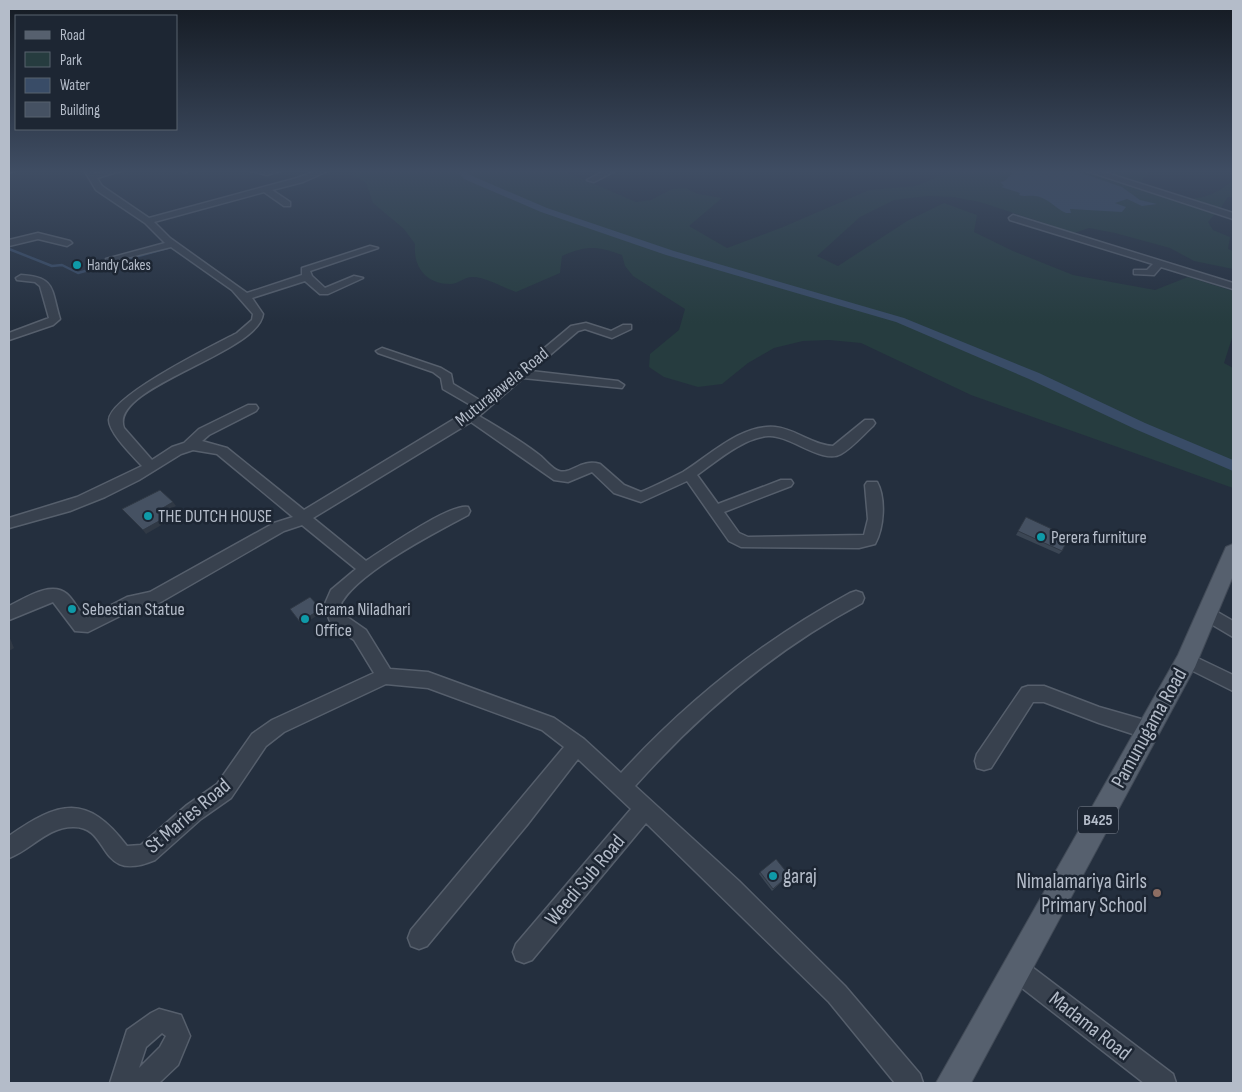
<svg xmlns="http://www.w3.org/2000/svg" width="1242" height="1092" font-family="'Sofia Sans Condensed',sans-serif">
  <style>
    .green { fill: #263c3f }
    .water { fill: #394c67 }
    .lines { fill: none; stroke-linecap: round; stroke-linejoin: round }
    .stream { stroke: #394c67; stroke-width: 2.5 }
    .canal { fill: #394c67; fill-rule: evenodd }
    .minor-casing { stroke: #565f6c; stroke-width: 3 }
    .major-casing { stroke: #414a57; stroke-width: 2 }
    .minor { fill: #38414e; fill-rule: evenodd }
    .major { fill: #56606e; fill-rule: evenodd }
    .wall { fill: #3b4654 }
    .shaded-wall { fill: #303945 }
    .building { fill: #455162; stroke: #303945 }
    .culture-dot { fill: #0f9aa8; stroke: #1d2633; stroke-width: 2 }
    .education-dot { fill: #8d6e63; stroke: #1d2633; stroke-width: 2 }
    .labels { text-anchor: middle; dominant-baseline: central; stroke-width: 5; stroke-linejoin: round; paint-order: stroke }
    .far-poi-label { font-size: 15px; fill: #b4bcc9; stroke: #1d2633; text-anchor: start }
    .shield { fill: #1d2633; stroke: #878f9c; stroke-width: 1 }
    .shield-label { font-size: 16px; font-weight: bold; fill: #b4bcc9 }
    .street-label { font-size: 18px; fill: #b4bcc9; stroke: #1d2633 }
    .poi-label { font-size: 18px; fill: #b4bcc9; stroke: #1d2633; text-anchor: start }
    .near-street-label { font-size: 21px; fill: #b4bcc9; stroke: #1d2633 }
    .near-poi-label { font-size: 21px; fill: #b4bcc9; stroke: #1d2633; text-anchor: start }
  </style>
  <rect width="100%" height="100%" fill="#242f3e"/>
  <path class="green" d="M359,170h203l74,32 15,-2 21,-11 13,-1 13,6 24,4 -33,28 38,22 56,-21 86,-37 47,-4 37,-16h129l134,43 -8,9 5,8 17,7 -2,12 5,2v18l-39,-8 -24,-13 -55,-15 -26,-5 -15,5 -94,-31 -27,-5 -26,-1 -33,4 -34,17 -43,39 21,10 69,-45 37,-18 33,12 -3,17 39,19 60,24 82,15 33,-13 45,14v44l-9,28 9,5v120l-262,-93 -110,-52 -32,-3 -26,1 -29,7 -26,15 -26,21 -24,3 -34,-10 -15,-10 1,-13 29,-24 6,-21 -52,-33 -8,-10 -3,-11c-25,-9 -35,-10 -60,1l-2,17 -44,19c-12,-4 -30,-15 -44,-15 -7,0 -14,7 -22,7 -24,0 -37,-17 -35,-40l-11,-15 -31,-26 -7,-20 -13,-8z
    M1094,170h58l-14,15z
    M1233,180v17h-5l-9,13 -34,-11c20,0 33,-6 48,-19z"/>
  <path class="water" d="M1015,170h58l49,17 18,13 17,4 -15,2 -15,-7 -12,4 11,4 -4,5 -52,-3 1,4h-5c-11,-5 -19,-16 -31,-17 -6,-1 -11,1 -16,-1l1,-2 -19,-6 3,-1 -4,-4 5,-1z"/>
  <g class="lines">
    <path class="stream" d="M9,249l43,17 10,-1 16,8 93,-26 28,19"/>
    <path class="canal" d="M456,170h9l5,5 77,33 127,43 230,67 135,55 106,50 88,37v11l-98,-42 -106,-50 -133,-57 -230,-67 -125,-43 -77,-33z"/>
    <g class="minor-casing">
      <path id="minor" d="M9,170h8l-8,3z
        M84,170h8l2,4 15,-4h15l-27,8 5,8 47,32 148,-40 21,-8h12l-27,12 -31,8 18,12v4h-6l-20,-14 -110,30 16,16 77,55 55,-18v-7l68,-22 8,2 -68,23 2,5 13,12 29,-12 9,2 -35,16h-8l-15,-13 -53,17 11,16c-5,40 -155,73 -139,114l28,32 20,-13 12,-4 15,-14 49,-24h8l2,3 -2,3 -47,24 -7,6 25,7 77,62 170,-103 -31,-18 -2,-11 -8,-6 -55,-19 -2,-2 6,-3 59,20 10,6 2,10 28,17 90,-75 15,-3 25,8 12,-6h8v4l-19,9 -27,-9 -7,2 -47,40 87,10 6,4 -2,3 -99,-10 -44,38c20,12 41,24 59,38 7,5 14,15 21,17 12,4 22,-13 41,-7l24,21 17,7c14,-6 28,-13 42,-20 26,-16 58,-48 92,-45 21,2 37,18 58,19l32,-26h8l2,3 -2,3c-10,9 -20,21 -32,28 -18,11 -52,-20 -73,-18 -25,2 -51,25 -71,39l21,29 63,-24h10l2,3 -2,3 -67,26 15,21 9,4 116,-2 4,-16 -3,-34 2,-3h10c9,16 7,46 -2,62l-16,4 -118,-1 -12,-6 -42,-60 -46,21 -27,-9 -22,-21 -24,10 -14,-2 -83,-58 -158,96 53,43c17,-11 86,-59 102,-54l2,4 -2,4c-32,17 -114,59 -128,91l3,8 23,16 24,39 38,3 126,46 30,21 37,34c67,-73 142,-133 229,-180l6,-2 6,2 2,5 -2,5c-88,47 -161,109 -227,183l104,95 106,105 75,88 3,9h-28l-66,-81 -183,-179 -114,137 -8,3 -8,-3 -3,-8 3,-8 115,-135 -53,-50 -51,66 -100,121 -8,3 -8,-3 -3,-8 3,-8 153,-183 -22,-17 -114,-42 -42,-4 -102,48 -18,14 -35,52 -30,21 -46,41c-59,25 -43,-34 -82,-33 -26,0 -42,23 -64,31v-22c50,-35 78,-43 118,10l14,-1 46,-40 30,-21 35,-50 20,-14 102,-47 -20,-33 -23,-16 -7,-18 7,-16 25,-21 -54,-44 -18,6 -125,72 -23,5 -48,24 -13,-1 -22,-29 -44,18v-14c15,-7 42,-26 58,-12 7,6 12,18 19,24l41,-21 23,-5 124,-69 19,-6 -76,-63 -24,-4 -12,4 -42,26 -34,17 -35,14 -61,17v-10l68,-21 65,-31c-9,-10 -33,-33 -33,-46 1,-24 105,-75 128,-87l15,-13 1,-6 -21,-24 -61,-43 -65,16v-4l59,-16 -20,-20 -49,-33z
        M180,170h8v1l-4,2z
        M247,170h36l-16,5z
        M606,170h11l-23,12 -7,-2z
        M1084,170h13l136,43v6z
        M1013,215l220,68v6l-72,-22 -7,8 -20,-1v-4h13l6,-6 -143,-44 -1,-2z
        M38,233l32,8 2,2 -5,3 -29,-7 -29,7v-6z
        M21,275c35,2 30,14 39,44l-7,6 -44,15v-7l40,-15 -9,-32 -5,-4 -18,-2 -1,-2z
        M1207,606l26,15v16l-32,-19 -2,-5 2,-5z
        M1187,653l46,22v16l-52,-26 -3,-5 3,-5z
        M1028,686h16l55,21 49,14 7,3 2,6 -2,6 -7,3 -49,-16 -55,-21h-11l-42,66 -7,2 -7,-2 -2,-7 2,-7 45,-66z
        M1016,958l8,3 149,113 3,9h-32l-136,-106 -3,-8 3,-8z
        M159,1009l22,6 9,21 -12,29 -19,18h-49l17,-53 24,-17zM162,1033l4,3 -6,11 -21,21 7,-21z"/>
    </g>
    <g class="major-casing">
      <path id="major" d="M1233,544v32l-38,91 -224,416h-35l242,-428 48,-108z"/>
    </g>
    <use href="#minor" class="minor"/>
    <use href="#major" class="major"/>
  </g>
  <path class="wall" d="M1026,517l36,34 -3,3 -43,-19z
    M760,872l29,3 -17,16 -13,-17z"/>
  <path class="shaded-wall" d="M173,502l3,4 -13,7 -2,-4z
    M168,516l2,4 -24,14 -3,-4z
    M321,609l2,3 -21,13 -2,-3z
    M9,636l5,12 -5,3z"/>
  <path class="building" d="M160,490l13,12 -12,7 7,7 -25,14 -21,-21z
    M1026,517l43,20 -7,14 -44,-20z
    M310,597l11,12 -21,13 -10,-13z
    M776,859l13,16 -16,14 -13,-17z"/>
  <linearGradient id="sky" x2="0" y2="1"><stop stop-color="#141a22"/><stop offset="0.53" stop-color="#3f4d63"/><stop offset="1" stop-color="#3f4d63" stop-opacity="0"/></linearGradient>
  <rect width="1242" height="323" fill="url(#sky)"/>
  <g class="culture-dot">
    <circle cx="77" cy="265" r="5"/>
    <circle cx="148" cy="516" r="5"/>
    <circle cx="1041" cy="537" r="5"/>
    <circle cx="72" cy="609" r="5"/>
    <circle cx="305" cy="619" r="5"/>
    <circle cx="773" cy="876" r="5"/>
  </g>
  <circle class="education-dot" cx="1157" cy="893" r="5"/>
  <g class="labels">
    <g class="far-poi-label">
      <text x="87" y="265">Handy Cakes</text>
    </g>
    <rect class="shield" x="1078" y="806.5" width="40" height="27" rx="4"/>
    <g class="shield-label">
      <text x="1098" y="820">B425</text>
    </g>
    <g class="street-label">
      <text transform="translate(502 387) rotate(-39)">Muturajawela Road</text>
    </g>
    <g class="poi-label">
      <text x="158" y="516">THE DUTCH HOUSE</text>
      <text x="1051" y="537">Perera furniture</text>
      <text x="82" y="609">Sebestian Statue</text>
      <text x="315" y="609">Grama Niladhari<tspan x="315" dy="21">Office</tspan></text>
    </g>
    <g class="near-street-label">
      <text transform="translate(1149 728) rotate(-61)">Pamunugama Road</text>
      <text transform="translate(188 816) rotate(-40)">St Maries Road</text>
      <text transform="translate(585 880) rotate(-50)">Weedi Sub Road</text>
      <text transform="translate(1090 1026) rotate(38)">Madama Road</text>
    </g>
    <g class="near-poi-label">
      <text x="783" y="876">garaj</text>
      <text x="1147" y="881" text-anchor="end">Nimalamariya Girls<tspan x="1147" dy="24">Primary School</tspan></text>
    </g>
  </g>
  <rect width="1242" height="1092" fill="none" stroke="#b4bcc9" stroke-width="20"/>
  <rect x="15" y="15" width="162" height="115" fill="#1d2633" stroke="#59626f"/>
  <rect x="25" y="31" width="25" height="8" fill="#56606e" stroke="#59626f"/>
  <text x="60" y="40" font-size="15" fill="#b4bcc9">Road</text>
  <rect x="25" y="52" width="25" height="15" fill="#263c3f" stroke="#59626f"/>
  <text x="60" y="65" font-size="15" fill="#b4bcc9">Park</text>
  <rect x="25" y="78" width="25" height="15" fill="#394c67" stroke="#59626f"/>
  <text x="60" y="90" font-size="15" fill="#b4bcc9">Water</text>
  <rect x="25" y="102" width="25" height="15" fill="#455162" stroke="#59626f"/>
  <text x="60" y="115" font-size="15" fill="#b4bcc9">Building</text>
</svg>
